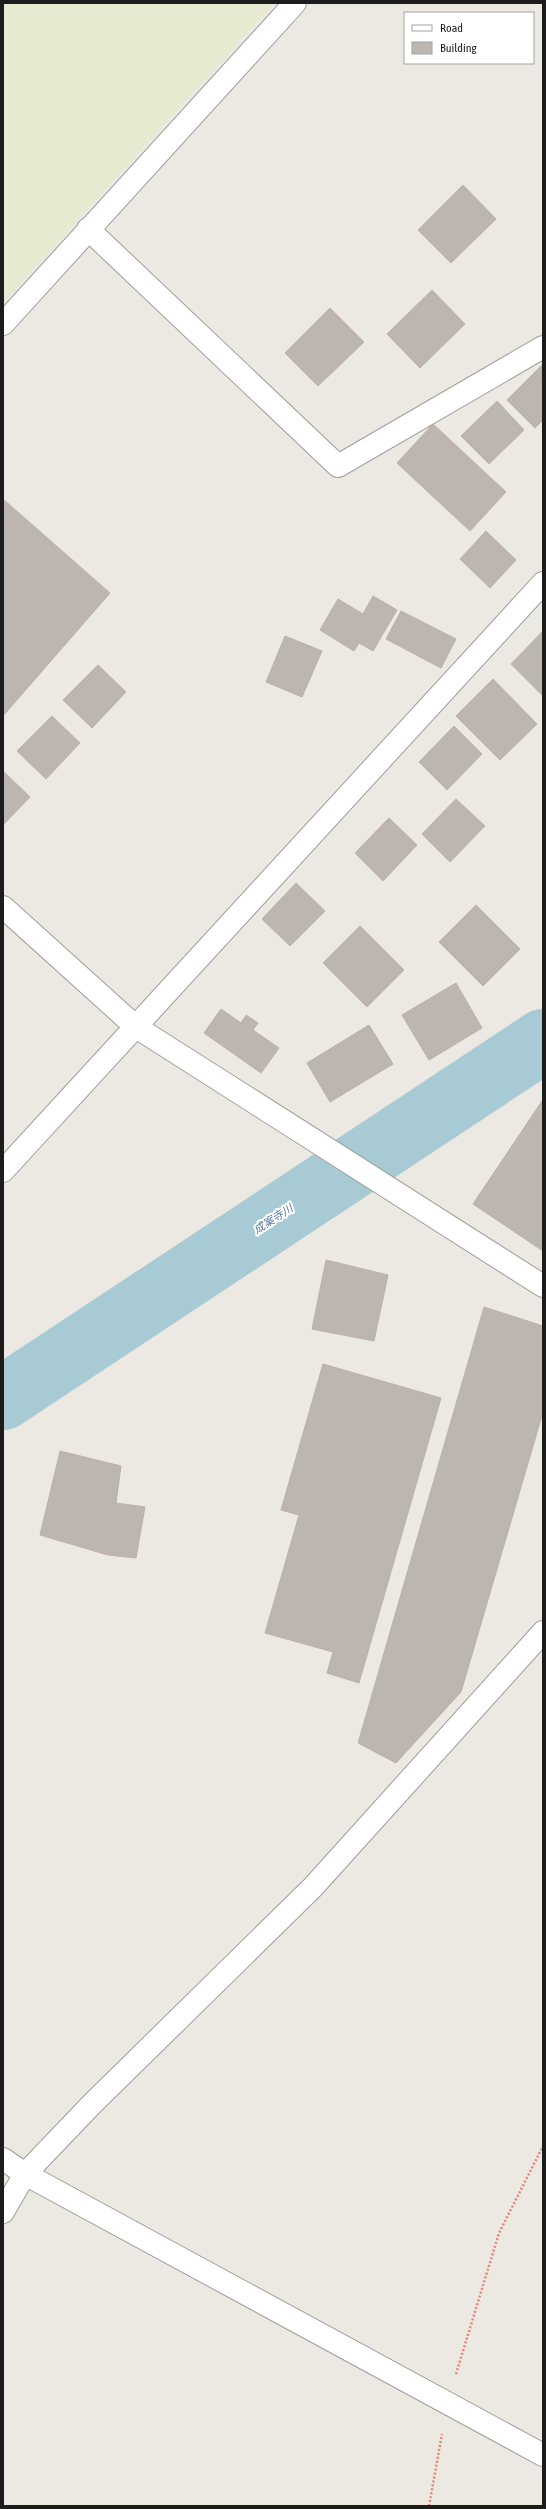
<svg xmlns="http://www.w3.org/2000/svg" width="546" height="2509" font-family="'Asap Condensed','Noto Sans JP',sans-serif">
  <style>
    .farmland { fill: #e7e9d0 }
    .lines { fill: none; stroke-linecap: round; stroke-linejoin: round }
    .river { stroke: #a8cad5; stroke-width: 64 }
    .building { fill: #bcb5b0; stroke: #bcb0a7 }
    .minor-casing { stroke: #9d9d9d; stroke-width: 24 }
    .tertiary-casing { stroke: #9d9d9d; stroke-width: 24 }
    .path { stroke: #e88477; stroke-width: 2.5; stroke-dasharray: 2 2; stroke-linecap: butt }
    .minor { stroke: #fff; stroke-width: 22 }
    .tertiary { stroke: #fff; stroke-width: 22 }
    .labels { text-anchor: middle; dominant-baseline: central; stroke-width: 4; stroke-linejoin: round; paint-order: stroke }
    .water-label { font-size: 11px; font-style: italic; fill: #54799f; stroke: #fff }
  </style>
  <rect width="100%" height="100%" fill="#ece9e3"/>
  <path class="farmland" d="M3,3h271l-271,299z"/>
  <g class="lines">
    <path class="river" d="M3,1398l540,-357"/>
  </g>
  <path class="building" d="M463,185l33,34 -45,44 -33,-33z
    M432,290l33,34 -45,44 -33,-34z
    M330,308l34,34 -46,44 -33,-33z
    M542,365l1,55 -8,8 -28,-28z
    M497,401l27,29 -35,34 -28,-28z
    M433,424l73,68 -36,39 -73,-68z
    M3,499l107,94 -107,123z
    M486,531l30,29 -26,28 -30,-29z
    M373,596l24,14 -24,41 -14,-8 -5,8 -34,-21 18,-31 25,15z
    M401,611l55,28 -15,29 -55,-29z
    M543,631v65l-32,-32z
    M285,636l37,15 -20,46 -36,-15z
    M98,665l28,27 -34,36 -29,-28z
    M493,679l44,45 -37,36 -44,-44z
    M52,716l28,27 -34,36 -29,-28z
    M454,726l28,28 -35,36 -28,-28z
    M3,771l27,26 -27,28z
    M456,799l29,27 -35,36 -28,-28z
    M389,818l28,27 -34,36 -28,-28z
    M296,883l29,28 -35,35 -28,-27z
    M476,905l44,44 -37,37 -44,-44z
    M360,926l44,44 -37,37 -44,-44z
    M456,983l26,45 -53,32 -27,-45z
    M221,1009l20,14 5,-8 12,8 -5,7 26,18 -18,25 -57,-40z
    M369,1025l24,39 -63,38 -23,-39z
    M542,1101h1v150l-70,-47z
    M326,1260l62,15 -14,66 -62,-12z
    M484,1307l59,19v86l-82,280 -65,71 -38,-20z
    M323,1364l118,34 -82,285 -32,-10 6,-21 -68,-19 34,-118 -18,-5z
    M60,1451l61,15 -5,37 29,4 -9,51 -28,-3 -68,-20z"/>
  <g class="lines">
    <g class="minor-casing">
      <path id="minor" d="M88,229l250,237 205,-119
        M3,324l292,-321
        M3,1171l540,-588
        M3,2159l22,15 518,281
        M3,2212l22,-38 67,-70 221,-217 230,-255"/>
    </g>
    <g class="tertiary-casing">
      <path id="tertiary" d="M3,907l133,120 407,259"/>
    </g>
    <path class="path" d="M456,2374l43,-141 44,-87
      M429,2506l13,-72"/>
    <use href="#minor" class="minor"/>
    <use href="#tertiary" class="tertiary"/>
  </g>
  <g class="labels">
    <g class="water-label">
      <text transform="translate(273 1219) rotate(-33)">成案寺川</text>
    </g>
  </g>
  <rect width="546" height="2509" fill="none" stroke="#1c1c1c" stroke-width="8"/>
  <rect x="404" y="12" width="130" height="52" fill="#ffffff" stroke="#a4a4a4"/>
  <rect x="412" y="25" width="20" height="6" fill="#ffffff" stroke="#a4a4a4"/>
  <text x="440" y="32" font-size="12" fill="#1c1c1c">Road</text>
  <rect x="412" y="42" width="20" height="12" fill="#bcb5b0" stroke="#a4a4a4"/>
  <text x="440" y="52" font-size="12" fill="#1c1c1c">Building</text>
</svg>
